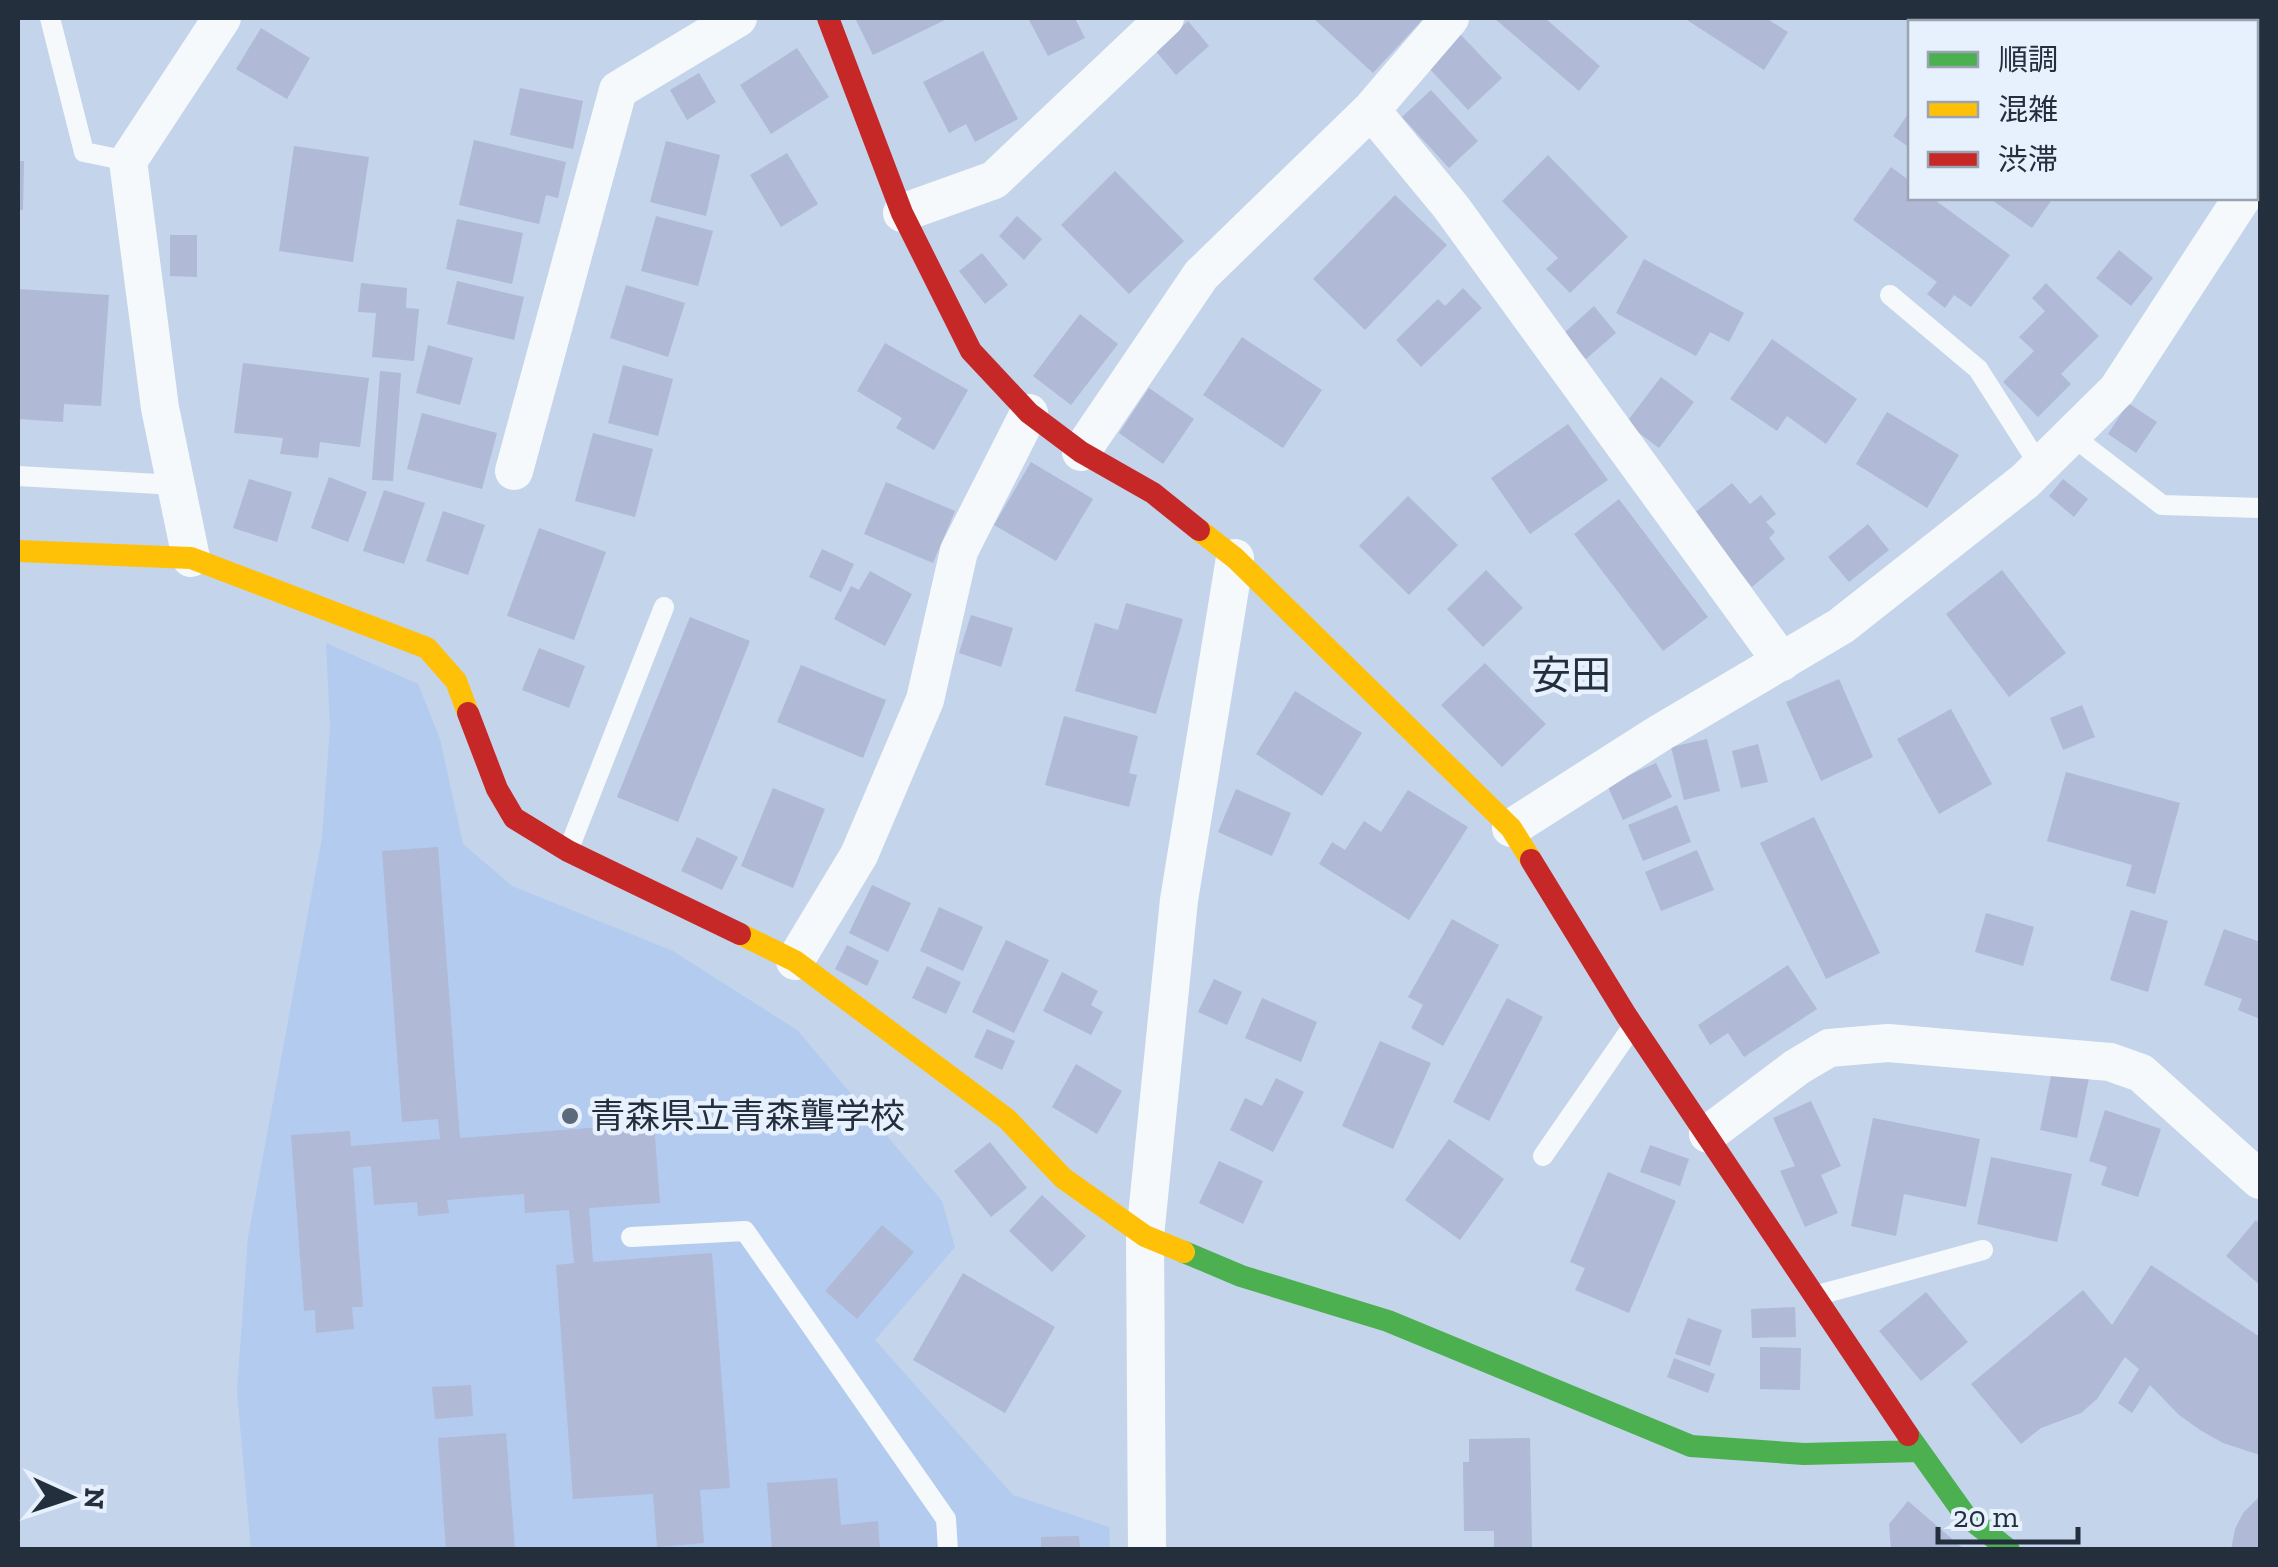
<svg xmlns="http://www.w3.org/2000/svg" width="2278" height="1567" font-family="'Zilla Slab','Noto Sans JP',serif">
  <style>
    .built { fill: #b2cbef }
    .building { fill: #b0b9d5 }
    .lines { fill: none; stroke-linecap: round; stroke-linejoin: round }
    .lane { stroke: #f6f9fc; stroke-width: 20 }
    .street { stroke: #f6f9fc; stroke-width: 38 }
    .fast { stroke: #4caf50; stroke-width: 22 }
    .slow { stroke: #ffc107; stroke-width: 22 }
    .jam { stroke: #c62828; stroke-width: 22 }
    .poi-dot { fill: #5c697a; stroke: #e7f0fd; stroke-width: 4 }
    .labels { text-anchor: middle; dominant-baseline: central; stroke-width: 9; stroke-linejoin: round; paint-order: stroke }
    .poi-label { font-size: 35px; fill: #242f3e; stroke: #e7f0fd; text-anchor: start }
    .quarter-label { font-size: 40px; fill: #242f3e; stroke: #e7f0fd }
  </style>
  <rect width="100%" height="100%" fill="#c4d4ea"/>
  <path class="built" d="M326,643l92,41 22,55 23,105 49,42 161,65 124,79 145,171 13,46 -80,93 138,155 96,32 1,22 -859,1 -14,-159 11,-154 74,-399 8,-111z"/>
  <path class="building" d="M855,18h94l-76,37z
    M1028,18h47l10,20 -37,18z
    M1313,18h111l-51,55z
    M1494,18h51l55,48 -21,25z
    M1684,18h82l22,14 -24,38z
    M1188,21l21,25 -33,29 -21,-25z
    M261,28l49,30 -23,41 -51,-30z
    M1460,34l42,44 -34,32 -41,-44z
    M797,48l32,49 -58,37 -31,-49z
    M983,51l35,68 -43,23 -9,-18 -17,9 -26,-51z
    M699,73l17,29 -29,18 -17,-30z
    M520,88l63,13 -10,48 -63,-14z
    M1431,90l47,51 -29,27 -47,-51z
    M1910,111v37l-17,-12z
    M474,140l92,22 -8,36 -12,-3 -7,29 -80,-19z
    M666,141l54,14 -14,61 -56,-14z
    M294,146l75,11 -16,105 -74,-11z
    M787,153l31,51 -37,23 -31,-52z
    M1548,155l80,82 -58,56 -24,-24 12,-11 -56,-57z
    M18,161h6l-1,49h-5z
    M1891,167l19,14v17h22l78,57 -39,52 -17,-12 -9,13 -18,-14 10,-12 -84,-62z
    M1115,171l69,70 -55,53 -68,-69z
    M1395,195l52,50 -82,85 -52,-51z
    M1989,198h64l-21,30z
    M656,216l57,15 -15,55 -57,-15z
    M1017,216l25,23 -18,21 -25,-24z
    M457,219l66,14 -11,51 -66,-15z
    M170,235h27v42l-27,-1z
    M2119,250l34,28 -22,28 -35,-28z
    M982,253l26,32 -23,19 -26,-33z
    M1644,259l100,54 -15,29 -19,-10 -14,24 -80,-43z
    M457,281l67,16 -10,43 -67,-16z
    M361,283l46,5 -1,20 13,1 -5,52 -42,-4 4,-44 -18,-1z
    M2046,283l53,53 -38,38 10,10 -33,33 -35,-35 31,-31 -15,-14 26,-26 -13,-13z
    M626,285l59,18 -17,54 -58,-19z
    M1463,288l19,20 -61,59 -25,-27 42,-41 7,7z
    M18,289l91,6 -8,111 -37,-2 -1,18 -45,-3z
    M1594,306l22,27 -30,26 -23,-25z
    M1080,314l38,30 -47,61 -38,-29z
    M1242,337l80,53 -39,58 -80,-53z
    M1772,339l85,60 -31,45 -39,-28 -10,15 -47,-32z
    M885,343l83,47 -34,60 -38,-22 6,-10 -45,-27z
    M428,345l45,13 -13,47 -44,-12z
    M243,363l126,15 -9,69 -40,-5 -2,16 -38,-4 3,-16 -49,-5z
    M623,365l50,14 -15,57 -50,-13z
    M380,371l21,2 -8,108 -21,-1z
    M1661,377l33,25 -35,46 -33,-25z
    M1149,388l45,31 -31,45 -44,-31z
    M2128,403l29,19 -21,31 -28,-19z
    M1887,412l72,43 -32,53 -71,-44z
    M422,413l75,20 -15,56 -75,-20z
    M1568,424l40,56 -78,54 -39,-56z
    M593,433l60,16 -18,68 -60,-16z
    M1031,462l62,37 -37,62 -62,-36z
    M329,477l38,15 -19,50 -37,-14z
    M249,479l43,13 -15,50 -44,-14z
    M2063,479l25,20 -14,18 -25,-21z
    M886,482l69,29 -22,52 -69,-29z
    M1732,483l18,21 11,-9 15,19 -10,8 9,10 -6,6 16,21 -33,28 -59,-73z
    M384,490l41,13 -21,61 -41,-13z
    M1408,496l50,49 -49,50 -50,-49z
    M1619,499l89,118 -45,34 -89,-117z
    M443,511l42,14 -17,50 -42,-14z
    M1868,524l21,26 -40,32 -21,-25z
    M539,528l67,24 -32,88 -67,-24z
    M822,549l32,15 -13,28 -32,-15z
    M1486,570l37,38 -40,39 -36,-38z
    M2002,570l64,83 -57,44 -63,-83z
    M870,571l42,23 -27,52 -51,-27 17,-33 8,4z
    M1126,603l57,16 -27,95 -81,-23 20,-68 23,7z
    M971,615l42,13 -12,39 -42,-14z
    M690,617l60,24 -72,181 -61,-25z
    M539,648l46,18 -16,42 -47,-18z
    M1485,663l61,61 -44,43 -61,-62z
    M801,665l85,35 -23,58 -86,-36z
    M1839,679l34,78 -52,24 -35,-79z
    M1295,691l67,42 -40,63 -66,-42z
    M2082,705l13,32 -32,13 -13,-32z
    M1951,709l41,75 -53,30 -42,-75z
    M1064,716l74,20 -9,37 8,2 -8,32 -84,-22z
    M1707,739l13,52 -36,9 -13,-53z
    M1758,744l10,38 -27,6 -9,-37z
    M1656,763l16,34 -49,23 -16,-35z
    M2066,772l114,31 -25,91 -29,-8 6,-21 -85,-24z
    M773,788l52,21 -32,79 -52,-22z
    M1236,789l55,24 -19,43 -54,-24z
    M1408,790l60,37 -59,93 -90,-56 13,-22 13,8 19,-29 17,11z
    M1677,805l14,37 -48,19 -15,-36z
    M1814,817l66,136 -54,26 -66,-136z
    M697,837l41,20 -16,33 -41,-19z
    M438,847l22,291 194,-15 6,80 -71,5 4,54 119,-9 18,235 -30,2 4,53 -47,4 -4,-53 -80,5 -17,-234 18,-2 -5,-53 -44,3 -1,-19 -77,6 2,13 -31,3 -1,-14 -43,3 -3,-39 -18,2 10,139h-11l2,22 -38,4 -1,-23 -11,1 -13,-176 59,-4 1,15 89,-7 -2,-20 -36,3 -20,-271z
    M1697,850l17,40 -53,21 -16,-39z
    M872,885l39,18 -23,49 -39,-19z
    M939,907l44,20 -20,44 -43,-20z
    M2131,910l37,11 -20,71 -38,-12z
    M1986,913l48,14 -11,39 -48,-14z
    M1452,919l47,26 -56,101 -32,-18 12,-23 -15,-8z
    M2224,929l36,13v77l-22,-9 4,-11 -38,-14z
    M1006,940l43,20 -35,73 -42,-21z
    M847,945l32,16 -12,25 -32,-17z
    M1788,965l29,44 -73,48 -16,-24 -18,12 -12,-20z
    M927,966l34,16 -15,32 -34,-16z
    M1062,972l36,19 -7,14 12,7 -12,23 -48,-24z
    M1214,979l28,13 -15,33 -29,-13z
    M1262,998l55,24 -16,40 -56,-24z
    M1507,998l36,19 -54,104 -36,-19z
    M987,1029l28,12 -13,29 -28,-13z
    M1380,1041l51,22 -38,86 -51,-23z
    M1076,1064l46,27 -25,43 -45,-27z
    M2052,1071l37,7 -12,60 -37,-8z
    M1276,1078l28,14 -31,60 -43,-22 15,-32 17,8z
    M1811,1101l30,65 -20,9 17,38 -33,14 -25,-56 15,-5 -22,-48z
    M2105,1110l56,19 -23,68 -37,-12 6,-18 -18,-6z
    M1873,1118l107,21 -14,68 -62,-13 -8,42 -45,-10z
    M1449,1139l55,40 -44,61 -55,-40z
    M990,1142l37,46 -36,29 -37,-46z
    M1650,1145l39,14 -9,27 -40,-14z
    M1991,1157l81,17 -15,68 -80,-18z
    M1219,1161l44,20 -20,43 -44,-21z
    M1608,1172l68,29 -47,112 -54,-23 10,-22 -15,-6z
    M1042,1195l44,41 -34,36 -43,-41z
    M2256,1220l4,4v61l-34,-29z
    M882,1225l32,27 -57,67 -32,-28z
    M2151,1265l109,72v118l-37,-12 -23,-13 -21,-15 -29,-30 -18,28 -14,-10 21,-34 -14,-12 -28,42 -16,14 -40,15 -20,16 -50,-60 112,-94 29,35z
    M963,1273l92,54 -50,86 -92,-53z
    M1926,1292l42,50 -47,39 -42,-50z
    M1795,1307l1,30 -44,1 -1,-29z
    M1688,1318l34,12 -12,36 -35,-12z
    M1760,1347l41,1 -1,42 -40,-1z
    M1674,1358l41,16 -7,19 -41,-16z
    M471,1385l2,31 -38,3 -3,-32z
    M506,1433l9,117h-69l-8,-112z
    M1530,1438l2,112h-38v-19h-30l-1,-69h6v-23z
    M837,1478l4,47 37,-4 2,29h-108l-5,-67z
    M2260,1496v54h-29l4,-21 8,-16z
    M1908,1501l57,49h-74l-2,-26z
    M1079,1536l1,14h-39v-13z"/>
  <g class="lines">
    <path class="lane" d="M50,18l34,134 44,9
      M1890,295l88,74 62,97
      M2071,435l91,70 98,3
      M18,476l158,9
      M568,851l96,-244
      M1543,1156l90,-130
      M631,1237l114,-6 201,288 2,31
      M1818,1295l165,-45"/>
    <path class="street" d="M2038,18l15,4
      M2256,93l4,2
      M1371,110l80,97 331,455
      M902,213l92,-33 171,-162
      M1081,452l120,-177 170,-165 79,-92
      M514,471l104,-381 120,-72
      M191,558l-31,-150 -32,-247 94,-143
      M1511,828l149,-95 181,-107 184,-145 92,-91 125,-192
      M795,961l64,-106 66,-155 34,-149 70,-138
      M1708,1134l89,-67 32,-19 59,-5 222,19 31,11 119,107
      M1147,1550l-2,-314 34,-336 56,-342"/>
    <path class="fast" d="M1184,1252l57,24 147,45 303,125 113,8 114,-3
      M1908,1435l57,80 44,35"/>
    <path class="slow" d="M1199,530l36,28 276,270 20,32
      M18,551l173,7 236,90 29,33 12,32
      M740,934l55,27 212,158 56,59 82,58 39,16"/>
    <path class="jam" d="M828,18l74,195 69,138 58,62 52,39 72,41 46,37
      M468,713l29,76 17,29 54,33 172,83
      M1531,860l95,155 282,420"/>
  </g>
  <circle class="poi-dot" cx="570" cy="1116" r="10"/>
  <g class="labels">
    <g class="poi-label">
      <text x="590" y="1116">青森県立青森聾学校</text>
    </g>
    <g class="quarter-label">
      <text x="1571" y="675">安田</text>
    </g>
  </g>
  <rect width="2278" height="1567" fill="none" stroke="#242f3e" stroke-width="40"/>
  <rect x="1908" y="20" width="350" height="180" fill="#e7f0fd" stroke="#99a3b1" stroke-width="2.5"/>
  <rect x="1928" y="52" width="50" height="15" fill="#4caf50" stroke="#99a3b1" stroke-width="2.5"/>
  <text x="1998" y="70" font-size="30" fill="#242f3e">順調</text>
  <rect x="1928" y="102" width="50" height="15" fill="#ffc107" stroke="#99a3b1" stroke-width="2.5"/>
  <text x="1998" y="120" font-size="30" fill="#242f3e">混雑</text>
  <rect x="1928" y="152" width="50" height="15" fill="#c62828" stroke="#99a3b1" stroke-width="2.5"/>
  <text x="1998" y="170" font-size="30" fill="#242f3e">渋滞</text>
  <g transform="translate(70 1497) rotate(93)" stroke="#e7f0fd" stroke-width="8" paint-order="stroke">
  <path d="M0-8L18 38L0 25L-18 38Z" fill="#242f3e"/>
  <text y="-15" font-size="28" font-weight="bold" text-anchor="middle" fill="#242f3e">N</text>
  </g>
  <path d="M1938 1527v15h140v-15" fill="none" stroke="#242f3e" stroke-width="5"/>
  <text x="1953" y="1527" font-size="30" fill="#242f3e" stroke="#e7f0fd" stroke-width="8" paint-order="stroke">20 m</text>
</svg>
